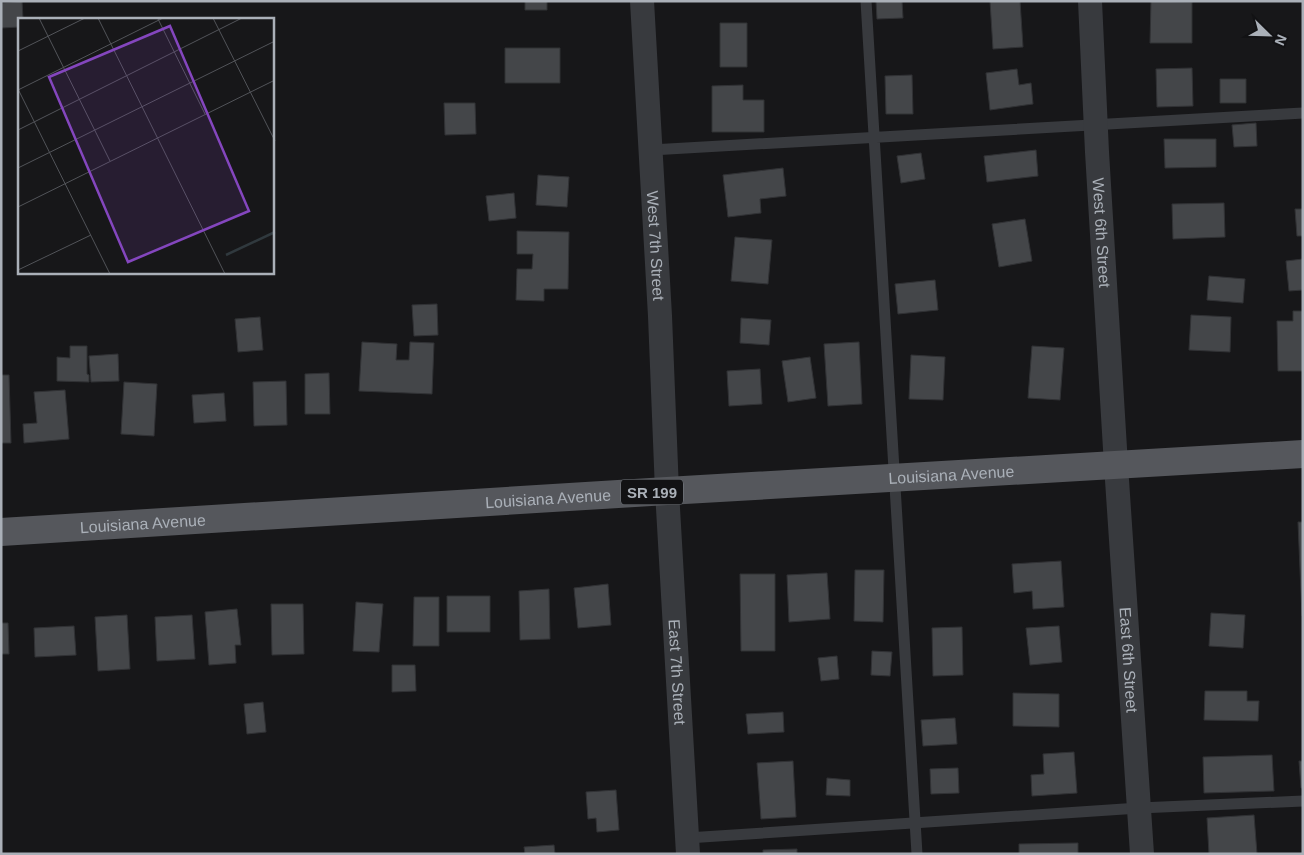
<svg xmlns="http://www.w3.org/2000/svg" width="1304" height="855" font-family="Helvetica,sans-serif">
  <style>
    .building { fill: #444649; stroke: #313235 }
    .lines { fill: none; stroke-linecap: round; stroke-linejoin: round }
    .service { stroke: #383a3e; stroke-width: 11 }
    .minor { stroke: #383a3e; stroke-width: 24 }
    .primary { stroke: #55575c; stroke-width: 28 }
    .labels { text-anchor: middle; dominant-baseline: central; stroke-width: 4; stroke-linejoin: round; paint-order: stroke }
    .shield { fill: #121214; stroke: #7c8187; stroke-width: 1 }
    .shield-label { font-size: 15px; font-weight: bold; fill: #aab0b8 }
    .street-label { font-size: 16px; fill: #aab0b8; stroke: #121214 }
    .inset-river { fill: none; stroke: #30393e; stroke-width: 2.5 }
    .inset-road { fill: none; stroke: #525459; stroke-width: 1 }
    .view { fill: #8446be; fill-opacity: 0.15; stroke: #8446be; stroke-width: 2.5 }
    .inset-edge { fill: none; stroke: #aab0b8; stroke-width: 2.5 }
  </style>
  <rect width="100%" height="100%" fill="#171719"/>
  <path class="building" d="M22,1l1,18h-4v8l-18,1v-25z
    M525,1h22v9h-22z
    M876,1h26l1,17 -26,1z
    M990,1h30l3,46 -30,2z
    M1151,1l41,1v41h-42z
    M720,23h27v44h-27z
    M505,48h55v35h-55z
    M1192,68l1,38 -36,1 -1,-38z
    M1017,69l2,16 12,-2 2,21 -43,6 -4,-37z
    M912,75l1,39h-27l-1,-38z
    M1220,79h26v24h-26z
    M743,85v15h21v32h-52v-46z
    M444,103h31l1,31 -31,1z
    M1256,123l1,23 -23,1 -2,-22z
    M1164,139h52v28l-51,1z
    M1036,150l2,26 -51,6 -3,-26z
    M921,153l4,26 -24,4 -4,-27z
    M783,168l3,28 -26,3 1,14 -33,4 -5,-42z
    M538,175l31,2 -2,30 -31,-2z
    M514,193l2,25 -27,3 -3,-25z
    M1224,203l1,34 -52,2 -1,-35z
    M1295,209h8v27h-6z
    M1025,219l7,42 -33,6 -7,-43z
    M517,231l52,1 -1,57h-24v12l-28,-1 1,-31h15l1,-15h-16z
    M735,237l37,3 -4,44 -37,-3z
    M1303,259v31l-14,1 -3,-30z
    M1209,276l36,3 -2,24 -36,-3z
    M935,280l3,30 -40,4 -3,-30z
    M437,304l1,31 -24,1 -2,-31z
    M1293,311h10v60h-25l-1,-50h16z
    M1191,315l40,2 -1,35 -41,-2z
    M260,317l3,33 -25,2 -3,-33z
    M741,318l30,2 -2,25 -29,-2z
    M362,342l35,2 -1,16h13l1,-18 24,1 -2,51 -73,-3z
    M859,342l3,62 -34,2 -4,-62z
    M70,346h17v28l2,1v7l-32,-1v-24l13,1z
    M1032,346l32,2 -4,52 -32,-2z
    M118,354l1,27 -28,1 -2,-26z
    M911,355l34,2 -2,43 -34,-1z
    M810,357l6,41 -28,4 -6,-41z
    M760,369l2,35 -33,2 -2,-35z
    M329,373l1,41h-25v-40z
    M1,375h8l2,68h-10z
    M286,381l1,44 -33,1 -1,-44z
    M124,382l33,2 -3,52 -33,-2z
    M65,390l4,49 -45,4 -1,-19 14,-1 -3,-31z
    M224,393l2,28 -32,2 -2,-28z
    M1298,522h5v94h-1z
    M1061,561l3,46 -31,2 -1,-18 -18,2 -2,-29z
    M855,570h29l-1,52 -29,-1z
    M827,573l3,46 -41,3 -2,-47z
    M740,574h35v77h-34z
    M608,584l3,41 -33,3 -4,-40z
    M549,589l1,50 -30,1 -1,-49z
    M447,596h43v36h-43z
    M414,597h25v49h-26z
    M356,602l27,2 -4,48 -26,-1z
    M271,604h32l1,50 -32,1z
    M237,609l4,36h-6l1,18 -27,2 -4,-53z
    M1211,613l34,2 -2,33 -34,-2z
    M127,615l3,54 -32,2 -3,-54z
    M192,615l3,44 -38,2 -2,-44z
    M1,623h7l1,31h-8z
    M74,626l2,29 -41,2 -1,-29z
    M1059,626l3,36 -32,3 -4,-37z
    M962,627l1,48 -30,1 -1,-48z
    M872,651l20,1 -2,24 -19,-1z
    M837,656l2,23 -18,2 -3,-23z
    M392,665h23l1,26 -24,1z
    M1205,691h42v10h12l-1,20 -54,-1z
    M1013,693l46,1v33l-46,-1z
    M263,702l3,30 -19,2 -3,-30z
    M783,712l1,20 -36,2 -2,-20z
    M955,718l2,26 -34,2 -2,-26z
    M1074,752l3,41 -45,3 -1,-21 13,-1 -1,-20z
    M1272,755l2,36 -70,2 -1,-36z
    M793,761l3,56 -35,2 -4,-56z
    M1299,761h4v27h-2z
    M958,768l1,25 -28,1 -1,-25z
    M827,778l23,2v16l-24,-1z
    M616,790l3,40 -22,2 -1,-14 -8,1 -2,-27z
    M1254,815l3,39h-48l-2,-36z
    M1078,843v11h-59v-10z
    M554,845l1,9h-30l-1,-7z
    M797,849v5h-34v-4z"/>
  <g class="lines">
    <path class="service" d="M866,1l51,853
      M651,150l652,-37
      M687,838l452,-30 164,-7"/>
    <g class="minor">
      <path id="s1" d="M642,1l18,315 7,175 21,363"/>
      <path id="s2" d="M1090,1l7,151 19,313 26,389"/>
    </g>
    <path class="primary" id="s3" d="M1,532l666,-41 636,-37"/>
  </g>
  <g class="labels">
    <rect class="shield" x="621" y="479.5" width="62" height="25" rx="4"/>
    <g class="shield-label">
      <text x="652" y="492">SR 199</text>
    </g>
    <g class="street-label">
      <text stroke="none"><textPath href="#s2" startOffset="232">West 6th Street</textPath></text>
      <text stroke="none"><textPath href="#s1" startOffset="245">West 7th Street</textPath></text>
      <text stroke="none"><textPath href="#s3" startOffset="952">Louisiana Avenue</textPath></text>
      <text stroke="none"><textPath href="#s3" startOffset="548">Louisiana Avenue</textPath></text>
      <text stroke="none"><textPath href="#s3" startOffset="142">Louisiana Avenue</textPath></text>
      <text stroke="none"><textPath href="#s2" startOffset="660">East 6th Street</textPath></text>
      <text stroke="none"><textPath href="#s1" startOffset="672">East 7th Street</textPath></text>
    </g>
  </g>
  <g transform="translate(18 18)">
    <rect width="256" height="256" fill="#171719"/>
    <path class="inset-river" d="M208,237l49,-23"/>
    <path class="inset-road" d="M21,0l71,143M80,0l127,256M195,0l62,123M140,1l47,95M0,33l67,-33M0,71l92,185M0,72l145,-72M0,112l224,-112M0,150l257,-127M0,189l257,-127M0,252l73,-35"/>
    <path class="view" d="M152,8l79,185 -121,51 -79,-185z"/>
    <rect width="256" height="256" class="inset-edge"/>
  </g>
  <rect width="1304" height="855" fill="none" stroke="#aab0b8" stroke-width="5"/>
  <g transform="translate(1269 35) rotate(113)" stroke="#121214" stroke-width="4" paint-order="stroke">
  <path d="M0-4L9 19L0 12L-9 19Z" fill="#aab0b8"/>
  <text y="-8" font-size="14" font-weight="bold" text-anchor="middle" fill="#aab0b8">N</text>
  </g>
</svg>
